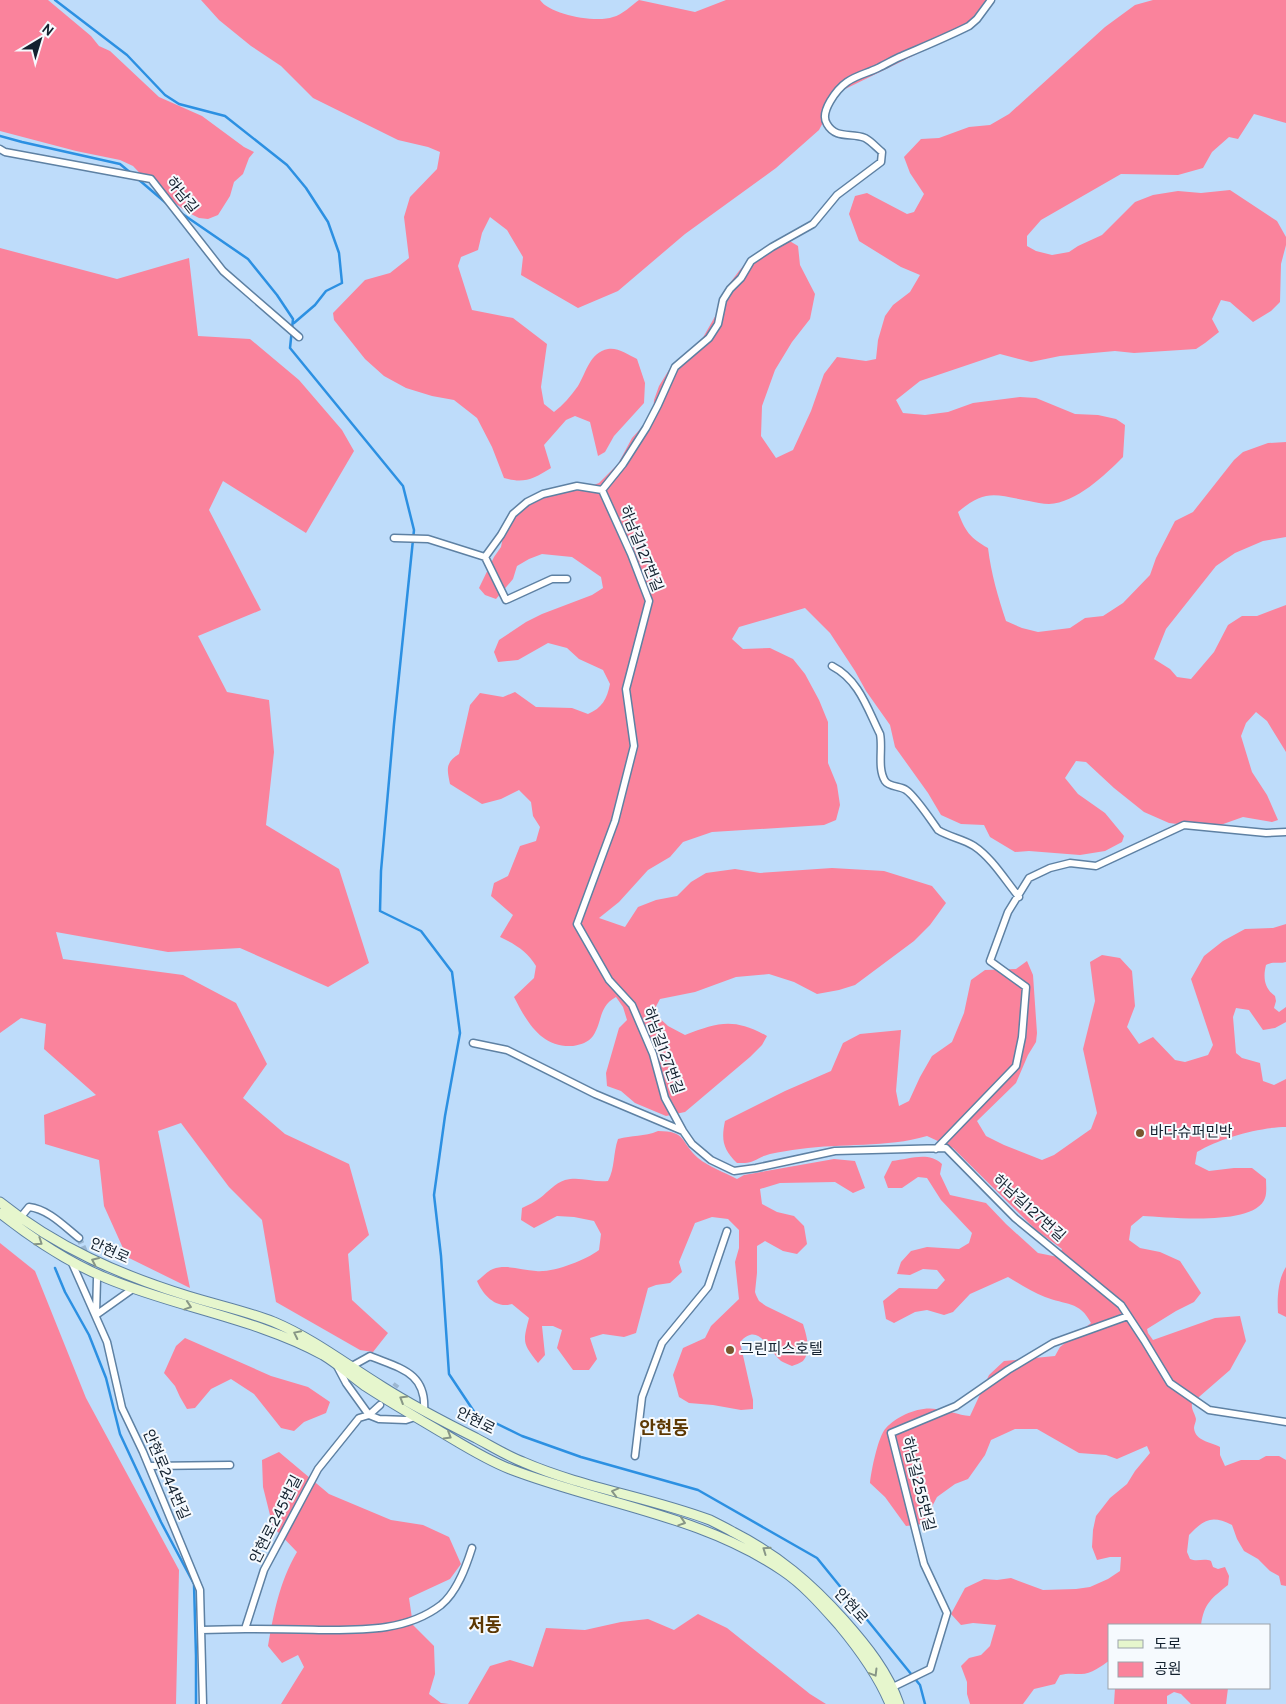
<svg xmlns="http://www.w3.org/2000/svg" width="1286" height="1704" font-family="Overpass,'Noto Sans KR',sans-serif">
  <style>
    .green { fill: #fa839c }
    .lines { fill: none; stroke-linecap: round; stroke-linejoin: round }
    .stream { stroke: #2c90e2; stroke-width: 2.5 }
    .street-tunnel { stroke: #9cb7d1; stroke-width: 6; stroke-dasharray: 6 3; stroke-linecap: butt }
    .street-casing { stroke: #5e81a3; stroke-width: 9 }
    .secondary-casing { stroke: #5e81a3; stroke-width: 11 }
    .street { stroke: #fff; stroke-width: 6 }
    .secondary { stroke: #e6f6cd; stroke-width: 9 }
    .oneway { stroke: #879686 }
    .poi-dot { fill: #79562f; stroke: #f6fafe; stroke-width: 2 }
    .labels { text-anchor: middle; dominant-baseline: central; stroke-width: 4; stroke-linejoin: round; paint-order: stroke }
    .street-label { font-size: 15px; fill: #13212f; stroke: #f6fafe }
    .poi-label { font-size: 15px; fill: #13212f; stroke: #f6fafe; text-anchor: start }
    .quarter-label { font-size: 18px; font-weight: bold; fill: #5c3803; stroke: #f6fafe }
  </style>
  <rect width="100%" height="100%" fill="#bedcfa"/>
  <path class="green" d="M0,0h48l43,36 8,10 11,5 49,46 43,19 42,31 10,5 -5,6 -6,16 -9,8 -4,14 -12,19 -10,4 -9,-1 -12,-6 -34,-25 -20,-21 -13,-6 -44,-9 -76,-20z
    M201,0h339c10,15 56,23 73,17 9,-2 19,-12 26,-17l56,12 31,-12h266l-18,26 -135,66 -20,38 -43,38 -91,66 -67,57 -40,17 -57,-33 2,-18 -16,-27 -17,-13 -8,16 -4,17 -17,7 -3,9 14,44 41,8 34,26 -6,43 3,17 10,8c9,-7 17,-16 24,-26 8,-13 12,-34 30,-37 9,-2 21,6 29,10l8,24 -1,20 -30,33 -9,16 -7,4 -8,-34 -15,-6 -9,4 -22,25 7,23c-18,11 -27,16 -47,10l-12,-31 -15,-29 -23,-18 -22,-4 -26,-8 -22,-12 -19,-17 -31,-39 -1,-7 32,-33 25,-7 19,-15 -5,-41 6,-20 27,-28 3,-17 -12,-5 -30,-7 -85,-42 -32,-32 -30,-20 -32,-26z
    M1153,0h133v123l-32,-9 -16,25 -9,-2 -17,15 -9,16 -25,7 -57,-1 -80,46 -14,16v10l9,5 16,4 17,-3 9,-6 24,-11 33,-33 18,-7 25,-4 23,2 29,-3 47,31 9,16v8l-5,19 -1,38 -9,9 -18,11 -23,-20 -9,-2 -9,19 7,13 -14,11 -9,6 -62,4 -19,-2 -55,5 -29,6 -31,-8 -80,27 -24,19 7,13 22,2 23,-3 25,-9 47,-6 16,1 39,16 23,1 18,4 9,6 -2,32c-18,18 -47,46 -74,47 -6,0 -14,-2 -20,-3 -33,-6 -43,-13 -71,11 7,19 12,26 30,36 3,25 10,49 18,73l16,7 16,4 32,-4 15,-10 18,-2 20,-13 27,-28 6,-17 19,-37 18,-9 41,-52 9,-8 25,-9 18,-1v95l-23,4 -28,12 -19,13 -50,63 -12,30 16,10 7,8 14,2 23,-27 14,-27 14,-9h15l29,-11v147l-19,-31 -11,-9 -10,11 -5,13 11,36 15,23 11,25 -6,2 -29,-5 -31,11 -43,-5 -25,-11 -30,-24 -28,-26 -10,-1 -11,17 13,16 27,19 19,23 -2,6 -17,9 -25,4 -51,-4 -14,1 -25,-15 -6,-12 -23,-1 -20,-9 -13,-22 -33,-46 -5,-22 -24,-34 -11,-20 -25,-38 -25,-25 -66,19 -7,12 11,10 27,-1 23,11 12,15 14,26 9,22v41l9,22 3,20 -4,15 -12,5 -112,7 -29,10 -13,15 -22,13 -29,32 -20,16 26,9 13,-20 18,-7 21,-4 14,-14 15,-9 29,-4 25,4 72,-5 52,3 48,15 14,17 -16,22 -16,16 -59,44 -16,5 -22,4 -23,-12 -25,-8 -33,3 -41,15 -35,7 -7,13 15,14 17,9c34,-13 49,-17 82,1l-5,9 -12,12 -65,55 -19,4 -31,-13 -14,-12 -14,-5 -1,-13 13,-45 8,-8 -4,-13 -7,-10c-18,10 -13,24 -23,39 -4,6 -13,9 -20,10 -32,2 -46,-24 -59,-49l20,-19 2,-12c-8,-14 -21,-22 -36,-29l13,-22 -22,-19 3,-13 14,-7 12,-30 16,-5 4,-14 -7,-11 -2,-14 -12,-12 -18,9 -19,5 -32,-20c-3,-15 -5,-21 9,-30l11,-49 10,-12 23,4 12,-5 21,15 36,1 16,6c14,-6 19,-15 22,-30l-7,-14 -24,-11 -12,-11 -19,-5 -30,17 -20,2 -4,-10 5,-12 27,-18 16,-8 50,-19 11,-7 -2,-11 -29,-20 -30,-3 -13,5 -12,7 -4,13 -17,20 -11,-4 -6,-7 15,-31 7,-10 6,-30 11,-10 21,-10 44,-8 16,-6 19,-19 14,-26 21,-23 1,-15 5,-14 13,-21 29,-24 16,-28 7,-22 15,-20 13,-15 16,-11 20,-5 10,6 2,19 15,29 -5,25 -18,23 -17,28 -13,36 -1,30 15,22 17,-8 18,-39 13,-37 13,-17 29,4 10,-2 2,-19 7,-24 8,-11 17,-13 10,-17 -19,-8 -42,-26 -10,-27 6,-18 12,-3 40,21 7,-2 10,-18 -14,-21 -6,-16 17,-18 18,-1 30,-11 21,-2 19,-11 96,-87 30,-22z
    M0,248l117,31 72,-21 9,78 52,3 49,41 43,50 12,21 -48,82 -83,-52 -14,29 52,100 -63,26 29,56 42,8 5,52 -8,73 73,44 30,94 -41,24 -88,-39 -72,4 -112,-20 7,27 120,16 53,28 31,61 -24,34 42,36 64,30 20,71 -21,19 4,46 36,33 -15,19 -13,-2 -84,-48 -14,-82 -33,-33 -48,-64 -23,8 32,157 -63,-31 -23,-51 -5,-46 -54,-16 -1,-29 52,-20 -52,-46 2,-25 -25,-6 -21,15z
    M1286,924v38c-7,2 -13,-1 -20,3 -3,12 -2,23 9,31l1,5 -2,7 5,4 7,-5v15l-11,6 -12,2 -14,-20 -13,-2 -3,9 3,36 6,5 18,5 3,18 11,4 12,-6v48c-26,0 -66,11 -89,25l-2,12 14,7 25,-3h18l14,11c0,5 1,14 -1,19 -10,29 -97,19 -122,18l-12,10 -2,14 11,8 20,4 20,9 21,32 -7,9 -18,9 -29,18 1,4 5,7 62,-22 25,-2 6,25 -16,29 -38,33c-1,7 3,10 4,16 0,3 -2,6 -2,9 1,13 17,14 26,19v8l5,11 16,-6h18l7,-4h13l7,4v126l-5,-1 -2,-9 -9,-5 -12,-12 -14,-8 -7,-12 -5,-14c-20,-10 -28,-6 -43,10l-2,17 3,7c7,3 14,-1 21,2l2,6 5,2 7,-2 4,9 -1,9c-16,13 -24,18 -27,40h-91v35c-8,6 -19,14 -29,14 -8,0 -13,-1 -21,1l-5,9 -21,5 -11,15h-53l-3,-10v-12l-6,-16 8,-8 12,-3 9,-9 6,-21 -23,-2 -12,2 -10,-11 14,-26 19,-9 13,1 14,-2 32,12 33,-1 14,-2 18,-8 12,-8 1,-14h-11l-13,3 -5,-13 1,-17 3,-14 14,-18 17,-14 8,-13 15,-18 -3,-7 -30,13 -11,-4 -27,-2 -42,-24h-22l-24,11 -6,15 -17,24 -13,5 -18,13 -14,27 -17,2 -21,-29 -15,-14c1,-11 8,-47 16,-55 11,-12 33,-22 50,-19 11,1 22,6 34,7l19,-41 15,-14 51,-5 5,-9 31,-24c-11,-22 -26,-18 -46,-26 -13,-5 -25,-13 -37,-20l-38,17 -17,18 -9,3 -17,-5 -12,2 -21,11 -8,-4 -3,-18 16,-13 38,1 8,-9 -8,-10 -14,-1 -13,6 -13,-1 4,-12 10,-11 16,-4 32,2 10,-6 3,-10 -31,-33 -14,-22 -9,-1 -16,11h-14l-4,-11 8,-16c18,-2 36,-10 50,3l-2,10 10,21 36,8 20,21 32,29 20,4 4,-8 -26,-19 -83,-82 -26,-12c-41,12 -84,7 -127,13 -10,1 -20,3 -30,5 -15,4 -14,10 -33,9 -14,-14 -16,-23 -12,-42l60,-30 46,-20 12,-28 17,-9 41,-4 -5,61 3,15 10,-5 11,-24 12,-21 20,-14 12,-29 7,-33 14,-10 31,-1 11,-8 6,14 4,58 -1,9 -8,13 -12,28 -39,38 9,15 18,9 38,15 12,-5 37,-26 6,-16 -14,-64 12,-48 -5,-39 12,-7 18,3 12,13 3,35 -8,21 12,17 14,-7 22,23 10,2 23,-7 5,-10 -22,-66 13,-23 19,-15 22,-12 28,-1z
    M658,1131c29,0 22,11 40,27 11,9 26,14 39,21l7,-4 90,-16 21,2 10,27 -12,5 -18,-11 -55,1 -20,6 2,15 15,8 17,4 10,10 3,18 -10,10 -14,-3 -18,-10 -8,5v27l-2,19 1,3 3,6 7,5 37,18c3,10 9,27 0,37 -3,2 -8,4 -11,5 -4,-2 -8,-3 -11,-5 -14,-12 -22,-40 -41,-19l13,58v9l-12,1 -28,-5 -24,-2 -10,-6 -6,-22 10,-27 22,-10 6,-12 28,-27 -4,-37 4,-14v-18l-11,-11 -16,-2 -17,6 -16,39 3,10 -12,11 -14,2 -8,3 -12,45 -12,4 -21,-3 -13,4 7,21 -8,11h-16l-16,-22 5,-18 -9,-4h-11l3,29 -7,8c-16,-20 -15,-21 -9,-45l-17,-14c-16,5 -29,-9 -35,-23 5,-3 10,-10 16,-12 13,-5 29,1 43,2 17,2 50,-11 63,-21l2,-16 -7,-13 -20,-4 -17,-1 -23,12 -13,-8 1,-12c6,-3 13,-6 18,-10 8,-6 15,-15 25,-18 15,-4 29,3 43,1 7,-13 5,-28 10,-42 14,-4 26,-2 40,-8z
    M0,1243l35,28 51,127 93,172 -3,134h-176z
    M1286,1267v50l-8,-4c-1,-15 0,-34 8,-46z
    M185,1338l86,38 37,11 22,15 -4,11 -22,9 -10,9 -13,-3 -27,-34 -23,-15 -20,10 -16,19 -8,1 -7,-12 -5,-11 -11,-13 12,-27z
    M279,1452l50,42 62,26 32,5 26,12 12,27 -11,15 -41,19 4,27 21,21 1,28 -6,20 12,9 8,1h-168l23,-37 -6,-12 -16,8 -14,-17c6,-34 11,-63 29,-94l-24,-25 -10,-40 -1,-27z
    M698,1614l29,14 83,66 16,10h-358l22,-38 20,-6 23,7 13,-39 39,2 36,-8 27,-3 26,11z
    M1115,1688h113l-2,16h-35l-10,-10 -7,-2 -7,4v8h-53z"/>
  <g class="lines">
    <path class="stream" d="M55,0l72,55 38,40 14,9 46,12 62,49 19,23 22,34 11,31 3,30 -16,8 -11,14 -21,18
      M0,136l22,6 98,22 12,10
      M138,179l28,24
      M181,213l67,46 29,36 16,24 -3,29 113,138 11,44 -20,194 -13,147 -1,40 41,20 31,41 8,61 -15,83 -11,79 7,61 8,118 26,39 47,23 59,21 117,33 119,68 103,127 5,19
      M55,1268l10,24 24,43 17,43 14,56 41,88 33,62 2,72v48"/>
    <path class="street-tunnel" d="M79,1238l15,35
      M389,1394l8,-10"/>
    <g class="street-casing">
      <path id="street" d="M0,149l5,3 146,27 72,92 76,66
        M602,490l21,-26 23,-36 12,-23 17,-38 34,-29 9,-14 5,-24 7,-11 11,-11 10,-17 21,-14 41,-23 24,-29 44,-33 1,-10c-5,-4 -11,-11 -17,-14 -13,-6 -29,2 -38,-14 -8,-12 10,-35 20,-42 10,-7 21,-9 31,-14 9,-4 16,-9 24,-12 23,-10 45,-19 67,-30l8,-7 14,-19
        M394,538l34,1 57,18 16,-22 12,-21 14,-12 16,-8 34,-8 25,4 29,64 18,47 -23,88 8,57 -19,75 -38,103 32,56 23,25 21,49 12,44 18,33 9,13 19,16 23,11 22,-3 79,-17 111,-3 69,70 106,87 23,35 26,43 39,27 77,12
        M485,557l21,43 46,-21h15
        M832,666c27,14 35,42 48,68 3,14 -3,34 5,47 4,6 15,5 21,9 9,6 25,30 32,40 11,7 25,9 36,16 18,12 31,34 45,51
        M473,1043l34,7 88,44 88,37
        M936,1149l80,-83 6,-29 4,-50 -36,-26 18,-49 21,-34 21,-10 20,-5 26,3 88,-41 82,8 20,-1
        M20,1218l9,-11c19,2 35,19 50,31
        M72,1263l35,79 15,66 21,44 57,138 3,114
        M96,1314l1,-35
        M96,1315l38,-27
        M337,1366l9,17 23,32 10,4 27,1 9,-3
        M352,1366l18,-10c29,12 57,16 54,55
        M635,1456l7,-59 20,-54 46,-56 19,-56
        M149,1466l81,-1
        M245,1629c25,0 49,0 74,1 41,0 87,2 122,-25 16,-13 25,-38 31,-57
        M201,1630l44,-1 19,-59 54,-101 41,-51 10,-3 11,-10
        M893,1687l37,-18 17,-56 -23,-49 -33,-131 65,-27 52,-36 45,-27 75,-27"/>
    </g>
    <g class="secondary-casing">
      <path id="secondary" d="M0,1202c56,45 120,73 188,94 29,9 58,15 86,26 40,17 73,43 109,65 30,19 61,35 93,51 15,8 31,18 47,24 60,26 126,35 187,58 8,4 16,8 23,12 45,23 78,51 111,88 23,26 44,52 55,84
        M0,1213c33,26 67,49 106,65 69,29 152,41 217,77 15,9 28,21 42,31 23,15 47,29 71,43 24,14 48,30 74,40 91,35 191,46 273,102 21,14 39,35 56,54 20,24 39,50 51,79"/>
    </g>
    <use href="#street" class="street"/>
    <use href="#secondary" class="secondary"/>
  </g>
  <defs><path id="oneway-chevron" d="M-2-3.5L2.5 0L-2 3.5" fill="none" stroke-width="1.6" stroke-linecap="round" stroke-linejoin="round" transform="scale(1.25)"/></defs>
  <g class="oneway">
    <use href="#oneway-chevron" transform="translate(39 1242) rotate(34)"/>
    <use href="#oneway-chevron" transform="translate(95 1261) rotate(-155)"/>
    <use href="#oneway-chevron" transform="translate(188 1306) rotate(18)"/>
    <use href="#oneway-chevron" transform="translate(297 1334) rotate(-154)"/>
    <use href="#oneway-chevron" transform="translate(403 1399) rotate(-149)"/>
    <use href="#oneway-chevron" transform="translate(448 1436) rotate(31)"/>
    <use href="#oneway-chevron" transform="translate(615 1492) rotate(-165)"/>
    <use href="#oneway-chevron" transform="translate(682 1522) rotate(18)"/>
    <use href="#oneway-chevron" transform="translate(766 1550) rotate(-145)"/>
    <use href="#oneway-chevron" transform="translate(874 1673) rotate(59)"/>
  </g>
  <g class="poi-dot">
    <circle cx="1140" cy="1133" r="5"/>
    <circle cx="730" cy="1350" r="5"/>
  </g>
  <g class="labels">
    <g class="street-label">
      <text transform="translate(181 196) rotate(52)">하남길</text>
      <text transform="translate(640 549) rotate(68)">하남길127번길</text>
      <text transform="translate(662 1051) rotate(70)">하남길127번길</text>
      <text transform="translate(1028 1209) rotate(42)">하남길127번길</text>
      <text transform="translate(109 1252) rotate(24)">안현로</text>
      <text transform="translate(475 1422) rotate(27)">안현로</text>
      <text transform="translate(165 1475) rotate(67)">안현로244번길</text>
      <text transform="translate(917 1484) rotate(76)">하남길255번길</text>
      <text transform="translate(277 1520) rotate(-63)">안현로245번길</text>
      <text transform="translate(850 1607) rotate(48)">안현로</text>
    </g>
    <g class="poi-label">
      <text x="1150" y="1133">바다슈퍼민박</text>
      <text x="740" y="1350">그린피스호텔</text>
    </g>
    <g class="quarter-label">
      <text x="664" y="1429">안현동</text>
      <text x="485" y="1626">저동</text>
    </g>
  </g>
  <rect x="1108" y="1624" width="162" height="65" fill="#f6fafe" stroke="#9ba3ab"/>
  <rect x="1118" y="1640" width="25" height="8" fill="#e6f6cd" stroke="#9ba3ab"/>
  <text x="1154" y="1649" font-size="15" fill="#13212f">도로</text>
  <rect x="1118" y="1662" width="25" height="15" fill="#fa839c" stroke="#9ba3ab"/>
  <text x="1154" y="1674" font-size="15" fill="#13212f">공원</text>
  <g transform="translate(40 40) rotate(38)" stroke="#f6fafe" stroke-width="4" paint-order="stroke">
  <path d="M0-4L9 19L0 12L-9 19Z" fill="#13212f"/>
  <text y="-8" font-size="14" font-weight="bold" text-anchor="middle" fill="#13212f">N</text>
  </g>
</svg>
